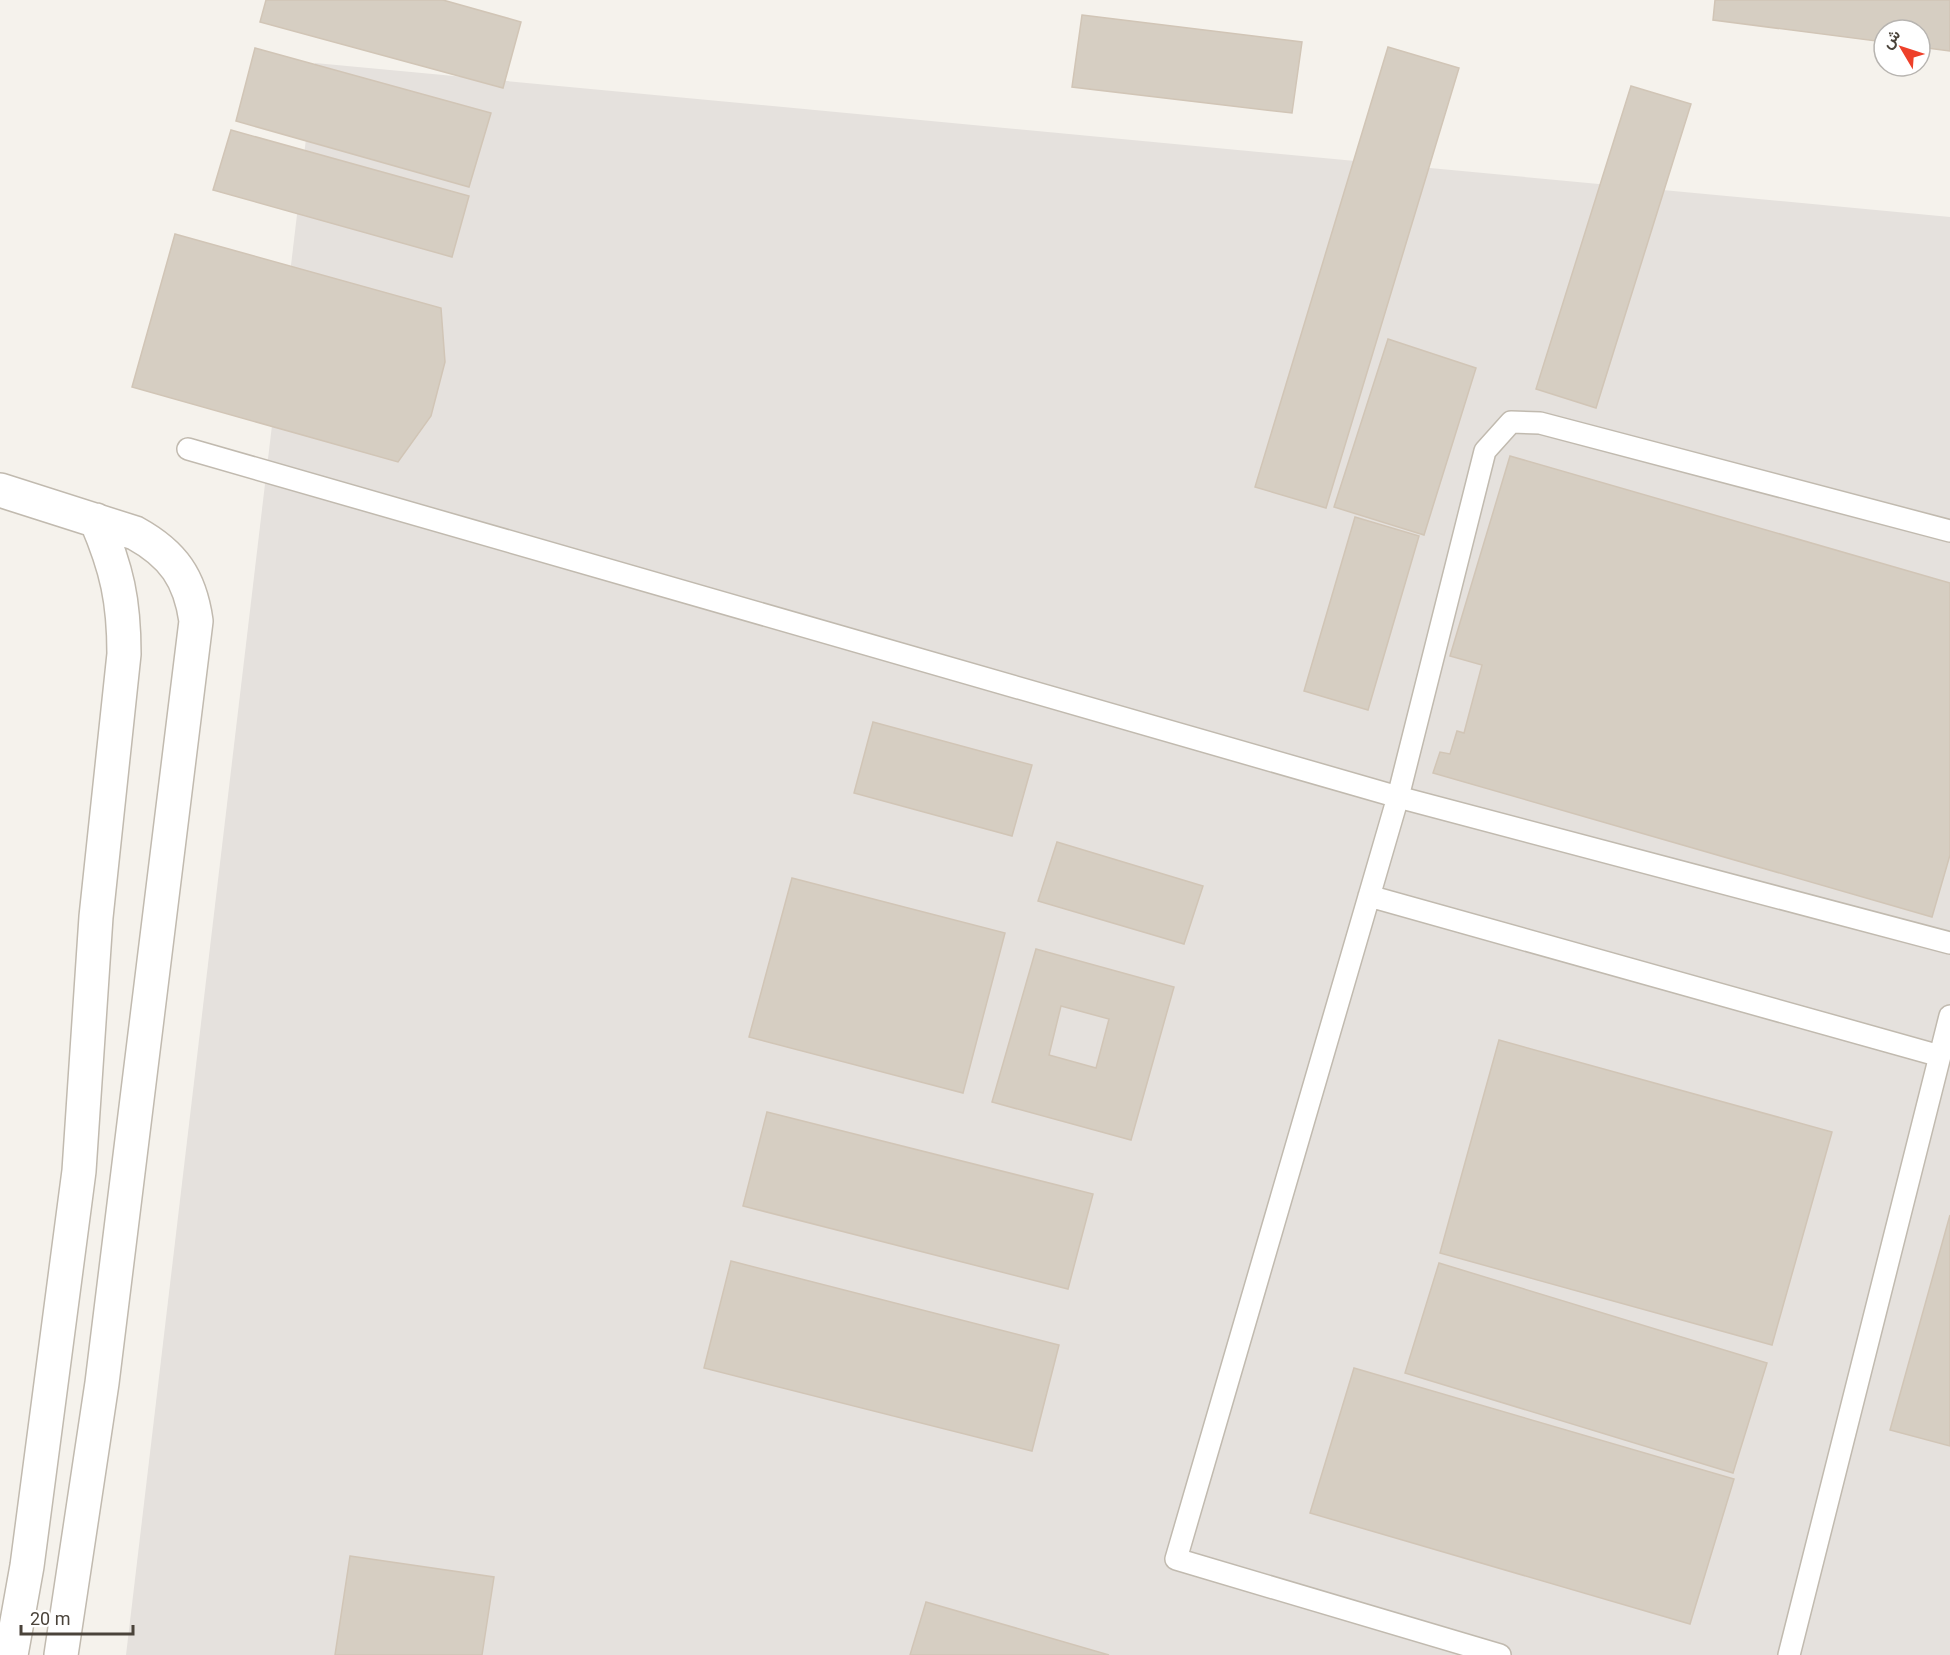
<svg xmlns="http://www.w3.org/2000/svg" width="1950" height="1655" font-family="Roboto,Vazirmatn,sans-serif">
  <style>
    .industrial { fill: #e5e1dd }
    .building { fill: #d6cec2; stroke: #d1c5b6; stroke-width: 1.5; fill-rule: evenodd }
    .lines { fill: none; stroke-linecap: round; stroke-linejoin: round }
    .service-casing { stroke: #c1baaf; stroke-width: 24 }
    .minor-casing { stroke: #c1baaf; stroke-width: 36 }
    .service { stroke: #fff; stroke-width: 21 }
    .minor { stroke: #fff; stroke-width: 33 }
  </style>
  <rect width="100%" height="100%" fill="#f5f2ec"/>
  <path class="industrial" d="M315,63l1635,154v1438h-1824z"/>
  <path class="building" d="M266,0h177l78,22 -18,66 -243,-66z
    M1715,0h235v51l-30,-4v-17h-36v12l-171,-22z
    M1082,15l220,27 -10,71 -220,-26z
    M1388,47l71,21 -133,440 -71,-21z
    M255,48l236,65 -22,74 -233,-66z
    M1631,86l60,18 -95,304 -60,-19z
    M231,130l238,66 -17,61 -239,-67z
    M175,234l266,74 4,54 -14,54 -33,46 -266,-75z
    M1388,339l88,29 -52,167 -90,-28z
    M1510,456l440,127v272l-18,62 -499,-144 7,-21 10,2 7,-23 7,2 18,-68 -32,-9z
    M1355,517l64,19 -51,174 -64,-19z
    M873,722l159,43 -20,71 -158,-43z
    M1057,842l146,44 -19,58 -146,-43z
    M792,878l213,55 -42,160 -214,-56z
    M1036,949l138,38 -43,153 -139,-38zM1061,1006l48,13 -13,49 -47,-13z
    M1499,1040l333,92 -60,213 -332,-92z
    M767,1112l326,82 -25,95 -325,-83z
    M1950,1215v231l-60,-16z
    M731,1261l328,84 -27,106 -328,-83z
    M1439,1263l328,100 -34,110 -328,-100z
    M1354,1368l380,111 -44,145 -380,-111z
    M350,1556l144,21 -12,78h-147z
    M926,1602l183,53h-199z"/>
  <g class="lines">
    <g class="service-casing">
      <path id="service" d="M188,449l1210,348 552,146
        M1369,896l571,160
        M1500,1655l-324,-96 222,-762 87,-346 26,-29 29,1 410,108
        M1789,1655l161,-639"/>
    </g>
    <g class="minor-casing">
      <path id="minor" d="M0,490l135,43c38,21 55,45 61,88l-94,762 -41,272
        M11,1655l16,-89 52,-395 17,-254 28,-263c0,-53 -7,-85 -28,-134"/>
    </g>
    <use href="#service" class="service"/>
    <use href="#minor" class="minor"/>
  </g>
  <g transform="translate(1902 48) rotate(309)"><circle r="28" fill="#ffffff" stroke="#b7b4b0" stroke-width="1.5"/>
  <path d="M0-4.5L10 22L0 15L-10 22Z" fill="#ee402a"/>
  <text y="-9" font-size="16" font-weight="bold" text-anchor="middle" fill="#4a433a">ش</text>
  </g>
  <path d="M21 1625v9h112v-9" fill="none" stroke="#4a433a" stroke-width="3"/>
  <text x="30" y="1625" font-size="18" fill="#4a433a" stroke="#ffffff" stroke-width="4.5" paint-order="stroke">20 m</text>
</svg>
